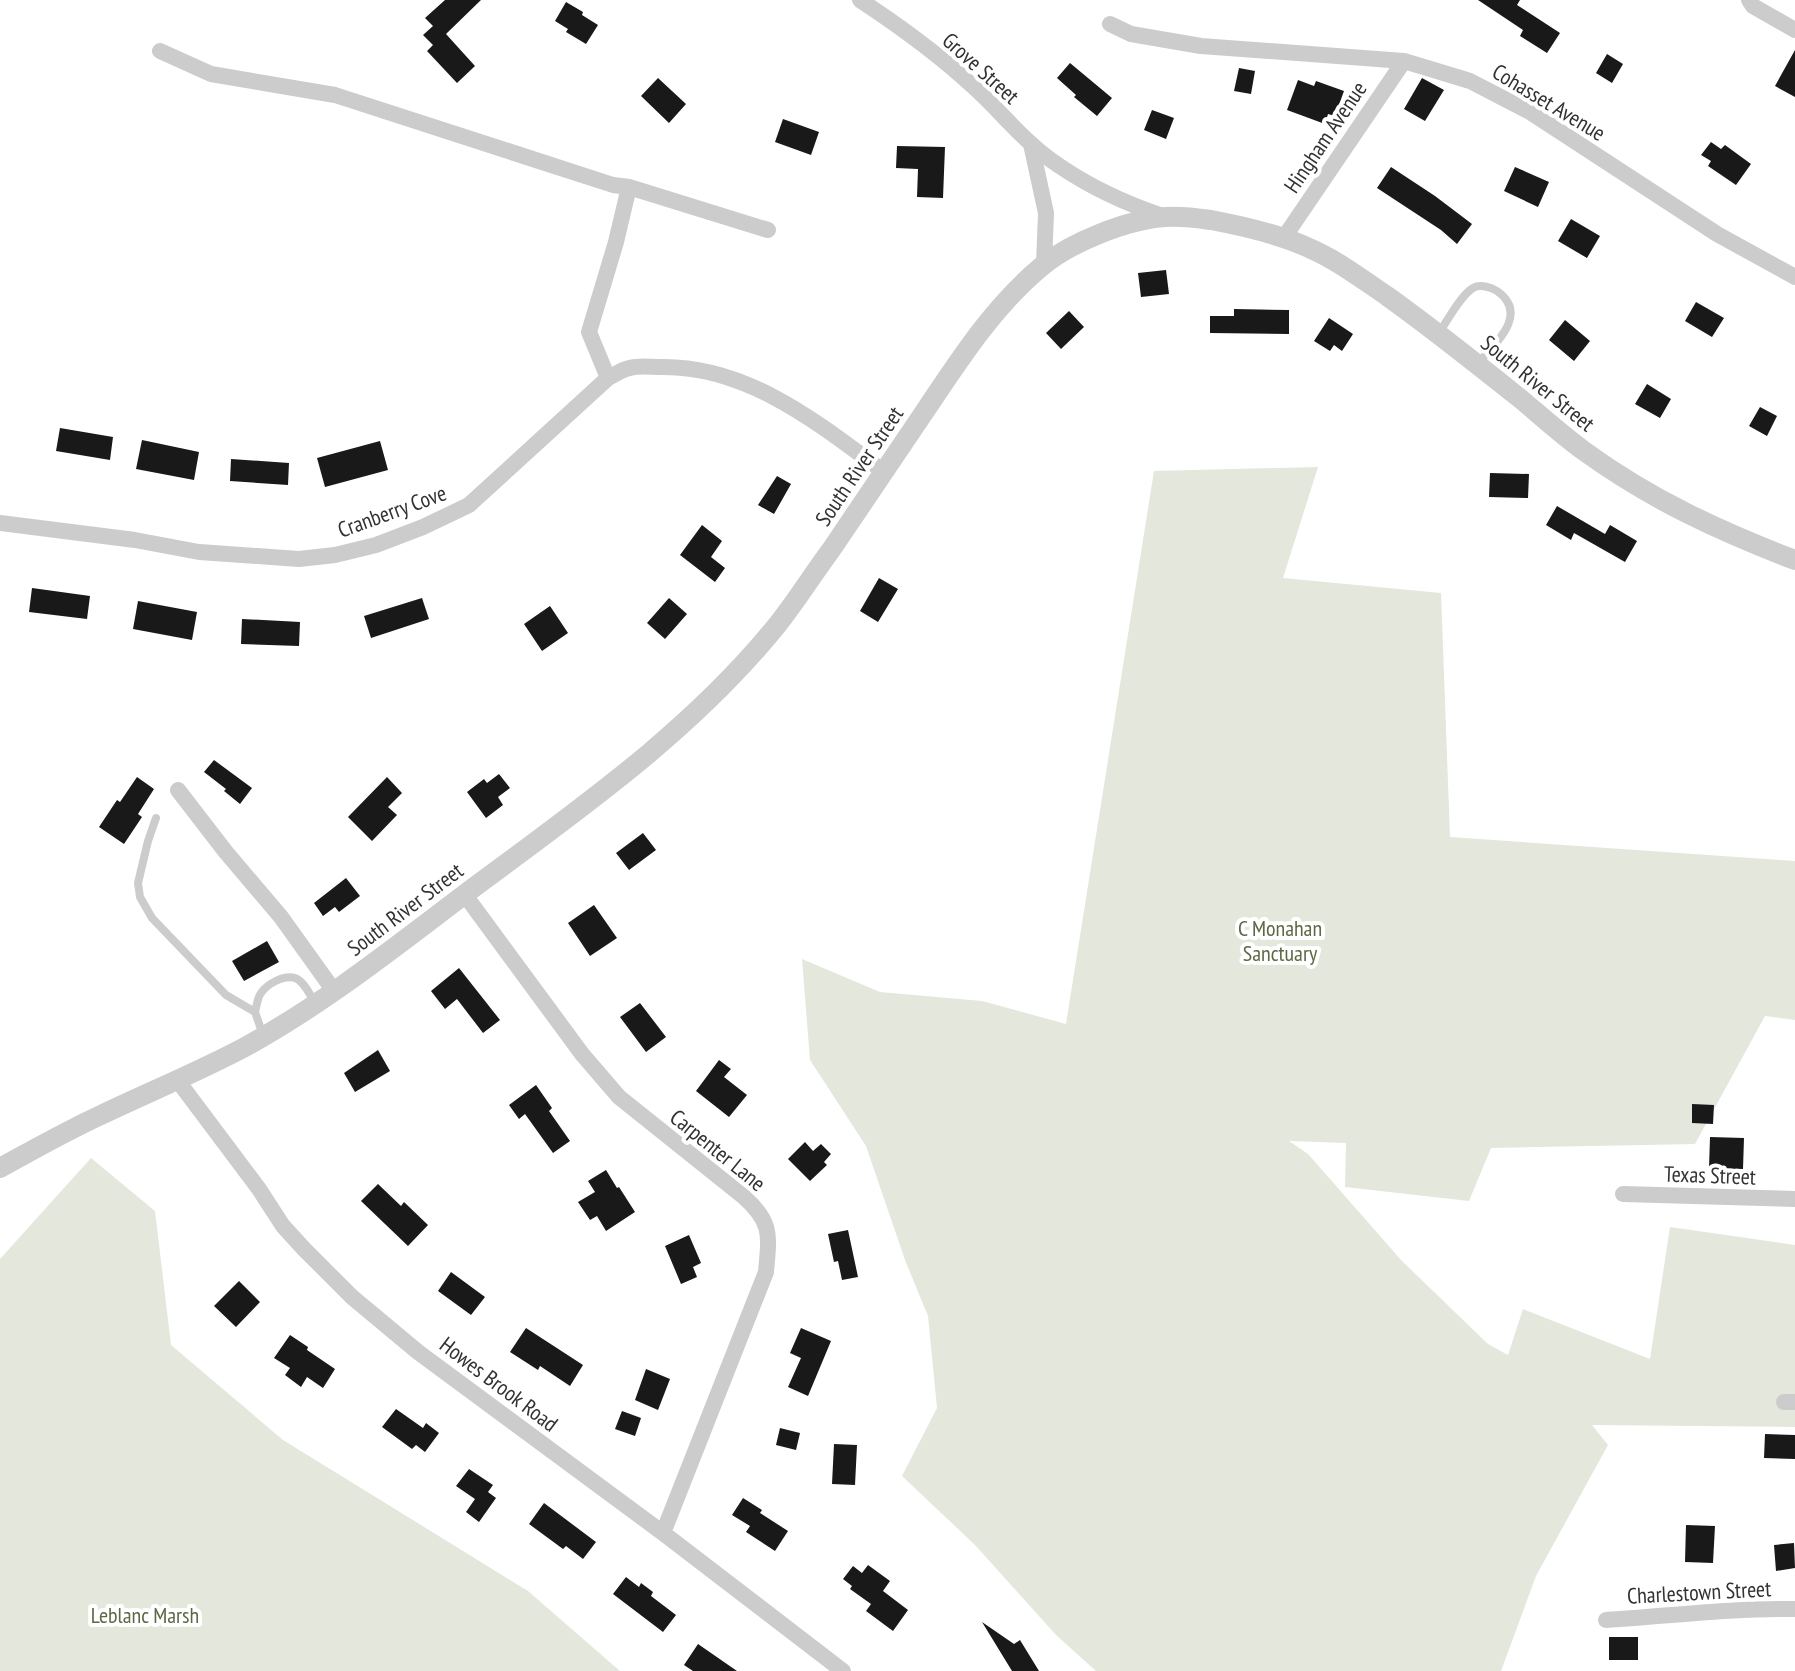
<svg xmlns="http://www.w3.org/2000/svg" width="1795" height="1671" font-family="'PT Sans Narrow',sans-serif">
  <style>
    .green { fill: #e4e7dc }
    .building { fill: #191919 }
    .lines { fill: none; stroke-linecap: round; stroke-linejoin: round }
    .service { stroke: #ccc; stroke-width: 8 }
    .minor { stroke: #ccc; stroke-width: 16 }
    .tertiary { stroke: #ccc; stroke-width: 20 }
    .labels { text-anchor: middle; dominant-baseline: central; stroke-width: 8; stroke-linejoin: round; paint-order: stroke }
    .street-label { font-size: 22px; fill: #323232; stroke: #fff }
    .park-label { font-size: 22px; fill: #5e6844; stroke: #fff }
  </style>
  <rect width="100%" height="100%" fill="#fff"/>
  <path class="green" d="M1318,467l-35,111 158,15 9,244 345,24v159l-30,-4 -70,128 -204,4 -22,53 -124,-14 1,-44 -57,-2 19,13 94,107 86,83 20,11 15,-46 127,50 20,-132 125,18v182l-203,-2 16,20 -72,131 -35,95h-405l-40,-36 -81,-90 -73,-69 35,-68 -9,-92 -23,-56 -39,-114 -56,-86 -8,-101 78,33 102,9 84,23 88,-553z
    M91,1158l64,53 16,134 112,95 245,151 92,80h-620v-412z"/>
  <path class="building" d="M445,0h36l-35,34 29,32 -18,17 -30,-32 6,-6 -10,-10 10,-9 -8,-8z
    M1478,0h42l-3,5 43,28 -13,20 -27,-17 3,-6z
    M566,2l17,10 -1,3 16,10 -12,19 -20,-12 2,-3 -13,-8z
    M1795,50v47l-20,-11z
    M1607,54l16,10 -11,19 -16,-10z
    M1070,63l42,35 -15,18 -23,-19 2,-2 -19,-17z
    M1239,68l16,3 -4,23 -17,-3z
    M658,78l28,26 -17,19 -28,-27z
    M1422,78l22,12 -19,31 -21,-12z
    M1298,80l16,6 2,-5 28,10 -9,25 -7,-2 -3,10 -38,-14z
    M1152,110l22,8 -8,21 -22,-9z
    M783,119l36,13 -8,23 -36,-13z
    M1711,142l10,7 4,-4 26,19 -15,21 -28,-19 3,-5 -10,-6z
    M897,146l48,1 -2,51 -26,-1 1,-28 -22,-1z
    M1391,167l44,29 37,28 -15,20 -16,-14 -64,-42z
    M1515,167l34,15 -11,25 -34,-16z
    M1571,219l29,17 -13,22 -29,-17z
    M1166,270l3,24 -28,3 -3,-24z
    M1696,302l28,16 -12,19 -27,-16z
    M1234,309l55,1v24l-79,-1v-17h24z
    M1069,311l15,16 -23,22 -15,-16z
    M1329,318l24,16 -11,17 -8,-6 -4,6 -16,-10z
    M1565,320l25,21 -16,20 -25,-21z
    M1647,384l24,15 -11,19 -25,-14z
    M1760,407l17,9 -10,20 -18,-10z
    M60,428l53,9 -3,23 -54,-9z
    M142,440l57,12 -5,28 -58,-11z
    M380,441l8,29 -63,17 -8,-29z
    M231,459l58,4 -1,22 -58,-4z
    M1490,473l39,1 -1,24 -39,-1z
    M777,476l14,8 -17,30 -16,-9z
    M1557,506l48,28 5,-9 27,16 -12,21 -51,-29 -3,7 -25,-15z
    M702,525l20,16 -11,16 14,11 -10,14 -35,-27z
    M879,578l19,11 -20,33 -18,-11z
    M32,588l58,8 -3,23 -58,-7z
    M422,598l7,21 -58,19 -7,-22z
    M669,598l18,16 -22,25 -18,-16z
    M138,601l59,11 -5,28 -59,-11z
    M550,606l18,27 -26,18 -18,-27z
    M242,619l58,3 -1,24 -58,-2z
    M214,760l38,28 -12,16 -16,-13 2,-2 -22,-17z
    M499,774l11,14 -12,9 5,8 -17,13 -19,-26 17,-13 3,4z
    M137,777l17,12 -16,25 4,3 -18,27 -25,-17 18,-27 3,2z
    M387,777l15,16 -14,14 9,8 -25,26 -24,-24z
    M643,833l13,17 -27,20 -13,-17z
    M346,878l14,18 -21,16 -4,-5 -12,9 -9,-13z
    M594,905l23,33 -27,18 -22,-33z
    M267,941l12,21 -35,19 -12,-20z
    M459,968l41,52 -17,13 -26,-34 -12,10 -14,-18z
    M640,1003l26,34 -20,15 -26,-35z
    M378,1050l12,21 -35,21 -11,-19z
    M719,1060l12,9 -7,8 23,18 -18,22 -33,-26z
    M536,1085l16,23 -3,3 21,30 -17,12 -28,-39 -6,5 -10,-14z
    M1692,1104l22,1 -1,19 -21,-1z
    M1710,1137l34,1 -1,31 -34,-1z
    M805,1142l8,9 8,-7 10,10 -7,8 3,3 -17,16 -22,-22z
    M606,1170l11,18 2,-1 16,25 -29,19 -9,-15 -7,4 -12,-18 17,-10 -7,-11z
    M378,1184l23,22 3,-4 24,23 -20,21 -47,-45z
    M848,1230l10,47 -16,3 -4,-19 -4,1 -6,-28z
    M689,1235l12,28 -8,4 4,10 -16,7 -16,-38z
    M451,1272l34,25 -14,18 -33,-24z
    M239,1281l21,21 -24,25 -22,-21z
    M526,1328l57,37 -13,21 -30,-20 -2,4 -28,-18z
    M801,1328l30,13 -23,55 -20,-9 13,-29 -11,-5z
    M290,1335l18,12 -1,3 28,19 -12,19 -16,-11 -6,10 -16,-12 5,-7 -16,-10z
    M646,1369l24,10 -12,31 -23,-10z
    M396,1409l27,19 3,-5 13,10 -14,19 -9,-7 -4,4 -30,-22z
    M622,1411l19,7 -6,18 -20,-7z
    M780,1428l20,5 -4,17 -20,-5z
    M1765,1434l30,1v24l-31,-1z
    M834,1444l23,1 -2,40 -23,-1z
    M469,1469l24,16 -5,7 8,6 -17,24 -13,-10 9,-13 -19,-13z
    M743,1498l19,12 -2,3 28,18 -13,20 -29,-19 4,-6 -18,-11z
    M544,1503l52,39 -13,17 -17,-13 -3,3 -34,-25z
    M1686,1525l29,1 -2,37 -28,-1z
    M1794,1543l1,25 -19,3 -2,-26z
    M868,1565l22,16 -7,10 25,19 -15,21 -27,-20 5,-7 -21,-15 2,-3 -9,-7 10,-13 9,7z
    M626,1577l13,10 2,-4 12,9 -2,4 25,19 -13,17 -50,-38z
    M982,1622l32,22 6,-4 19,31h-27z
    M1609,1637h29v23h-29z
    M698,1644l39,27h-44l-9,-6z"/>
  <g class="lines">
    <path class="service" d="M1439,333c8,-12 22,-38 34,-45 7,-4 18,-1 24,3 33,23 -2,53 -19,72
      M156,818l-8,23 -10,42 2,14 12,21 74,77 29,17 8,23
      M255,1012c2,-6 2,-14 6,-19 6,-9 22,-18 34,-15 9,3 15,17 20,25"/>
    <path class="minor" d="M860,0c41,27 81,56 117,90 27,25 50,55 81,75 32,22 69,39 105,51
      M1749,0l4,6 42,24
      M1110,24l21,10 70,12 203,15 66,20 60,31 187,122 78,43
      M160,51l51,23 124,21 278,90 16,2 139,43
      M1031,144l15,69 -2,51
      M1283,239l121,-178
      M608,378l-19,-46 27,-90 13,-55
      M0,523l135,17 64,12 100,7 36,-4 41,-10 47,-18 46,-22 139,-127c7,-3 14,-9 22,-10 9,-3 21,-1 30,-1 87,-2 158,56 224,105
      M178,790l47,61 56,66 53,74
      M465,895l117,159 37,43 125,100c29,26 25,39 22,75l-103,261
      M178,1081l81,108 24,37 21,23 48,48 66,55 245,181 180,138
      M1623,1194l172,5
      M1784,1402h11
      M1606,1620c63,-4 126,-12 189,-11"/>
    <path class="tertiary" d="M0,1168c33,-18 66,-37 101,-53 48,-23 97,-43 144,-68 80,-44 151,-101 224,-156 109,-81 223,-160 309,-267 19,-24 35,-50 53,-74 32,-47 64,-94 96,-142 33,-49 67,-102 114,-141 28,-24 87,-48 125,-50 14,-1 31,1 45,3 32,6 68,14 98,28 28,12 53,31 78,48 46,33 90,68 135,104 20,17 40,35 62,51 66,48 135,80 211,109"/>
  </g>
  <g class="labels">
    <g class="street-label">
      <text transform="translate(981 68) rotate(42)">Grove Street</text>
      <text transform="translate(1549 102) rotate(31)">Cohasset Avenue</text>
      <text transform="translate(1325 137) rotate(-56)">Hingham Avenue</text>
      <text transform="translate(1538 383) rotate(39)">South River Street</text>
      <text transform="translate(859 466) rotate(-56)">South River Street</text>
      <text transform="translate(392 511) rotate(-20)">Cranberry Cove</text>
      <text transform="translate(405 909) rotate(-37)">South River Street</text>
      <text transform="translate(718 1150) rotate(39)">Carpenter Lane</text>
      <text transform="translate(1710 1175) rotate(2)">Texas Street</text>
      <text transform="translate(499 1384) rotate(37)">Howes Brook Road</text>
      <text transform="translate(1699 1592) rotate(-3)">Charlestown Street</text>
    </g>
    <g class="park-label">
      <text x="1280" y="928">C Monahan<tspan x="1280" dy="25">Sanctuary</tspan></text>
      <text x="145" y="1615">Leblanc Marsh</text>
    </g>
  </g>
</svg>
